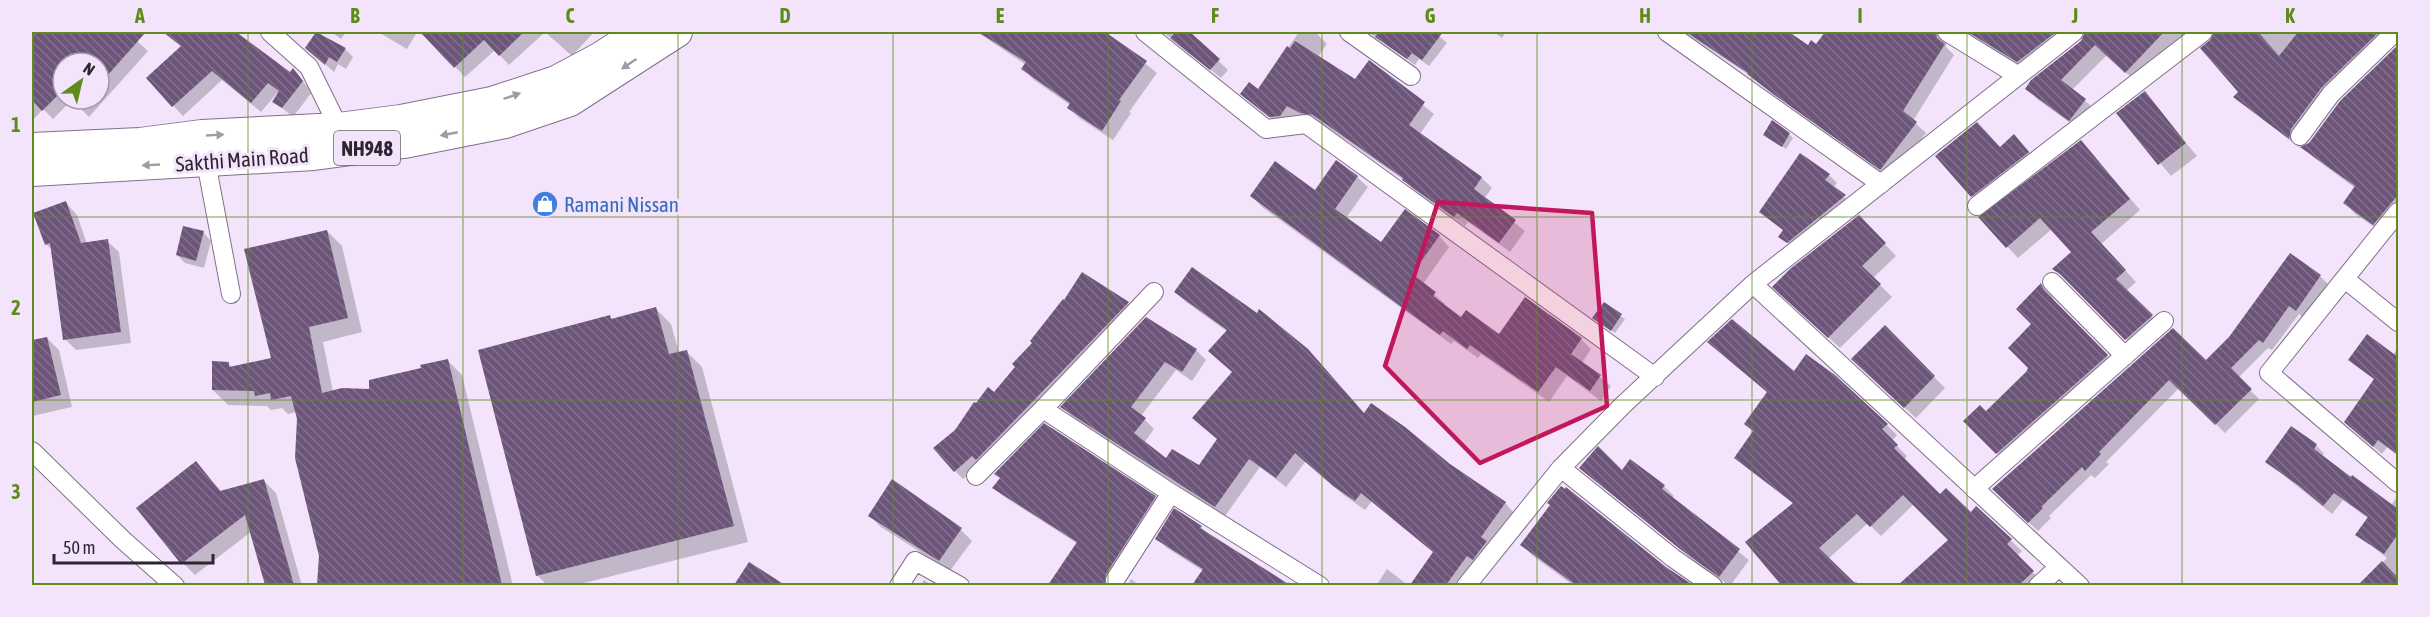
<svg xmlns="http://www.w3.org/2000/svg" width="2430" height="617" font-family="'Asap Condensed',sans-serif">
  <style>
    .shadow { fill: #0003; fill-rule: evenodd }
    .building { fill: url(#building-back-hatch) }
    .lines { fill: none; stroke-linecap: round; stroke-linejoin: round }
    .minor-casing { stroke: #806f89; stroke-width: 20 }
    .trunk-casing { stroke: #806f89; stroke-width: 32 }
    .minor { stroke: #fff; stroke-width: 18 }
    .trunk { stroke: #fff; stroke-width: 30 }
    .oneway { fill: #a09da2 }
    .marked { fill: #c2185b; fill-opacity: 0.2; stroke: #c2185b; stroke-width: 4.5; stroke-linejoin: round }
    .grid { fill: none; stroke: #5f8b1b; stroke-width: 1.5; stroke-opacity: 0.55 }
    .labels { text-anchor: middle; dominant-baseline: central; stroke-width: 6; stroke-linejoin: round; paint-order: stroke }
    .shield { fill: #f3e4fc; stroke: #685f6e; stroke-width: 1.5 }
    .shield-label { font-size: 20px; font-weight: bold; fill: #2d2631 }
    .street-label { font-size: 21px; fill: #2d2631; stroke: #f3e4fc }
    .shop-label { font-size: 21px; fill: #366cbe; stroke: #f3e4fc; text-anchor: start }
    .neatline { fill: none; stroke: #5f8b1b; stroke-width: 2 }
    .grid-label { font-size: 20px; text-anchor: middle; font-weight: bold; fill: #5f8b1b }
  </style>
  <defs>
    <pattern id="building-back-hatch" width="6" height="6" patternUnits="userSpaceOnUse" patternTransform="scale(1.5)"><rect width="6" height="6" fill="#6c5579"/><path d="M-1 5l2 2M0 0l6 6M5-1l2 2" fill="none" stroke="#816f8b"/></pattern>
  </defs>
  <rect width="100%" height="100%" fill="#f3e4fc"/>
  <path class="shadow" d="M32,32h22l3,2 3,-2h67l21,19 -59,66 -17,-17 -19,19 -10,-10 -11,12zM63,63h36v36h-36z
    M163,32h75l-2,2 55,41 2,-5 19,22 -19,25 -19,-16 5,-7 -2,-1 -16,19 -39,-32 -39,36 -35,-37 34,-32z
    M317,32l28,17 8,8 -7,12 -8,-5 -4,8 -27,-24z
    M332,32h14l-5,7z
    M378,32h39l-10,17z
    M422,32h123l-36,33 -14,-15 -30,27z
    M545,32h49l-22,24z
    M977,32h129l51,41 -28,39 2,1 -18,27 -34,-22 -10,-11 1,-2 -36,-25 -11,-11 3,-4z
    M1163,32h25l40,38 -7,8z
    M1299,32h15l3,2 10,10 -9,13 38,24 13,-19 65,52 -14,20 62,44 10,10 -8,11 41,32 -15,21 -42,-30 -3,4 -51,-36 -10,-10 -80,-55 -13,-2 -13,-8 -8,11 -9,1 -39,-33 16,-3z
    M1368,32h66l13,11 -18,23 -10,-7 -4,6z
    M1494,32h12l-4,6z
    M1684,32h101l24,15 8,-1 10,-14h128l-8,4 -1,11 8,8 -41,66 13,12 -35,45 -139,-101z
    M1963,32h100l-35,39z
    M2088,32h148l7,7 8,-7h147l-64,64 -33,44 -1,8 -65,-51 5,-5 -25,-60 -7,1 -24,18 -10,-9 -37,41 -30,-28 -35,35 24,20 -16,20 -43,-31 -10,-11 55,-46z
    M2398,46v171l-13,17 -30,-20 -10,-11 10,-15 -42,-31 -10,-10 7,-3 31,-42z
    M2144,93l53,63 -26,20 -53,-63z
    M1789,134l4,4 -7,11 -18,-11z
    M2000,148h26l14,16 -56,44 -12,-13z
    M2091,153l49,57 -39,34 35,38 -10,9 37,36 -26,23 -64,-65 -19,-16 19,-17 -21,-23 -34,29 -38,-41z
    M1829,175l8,8 -4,5 19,16 -56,46 -16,-14 4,-5 -23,-19z
    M1357,177l11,10 -22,31 36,26 23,-33 34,25 10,11 -26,37 22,20 -1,1 17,14 39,17 81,3 10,10 -9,14 29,23 -10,15 -34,-25 -18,26 -68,-48 -3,4 -24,-17 -3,3 -189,-137 -10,-11 63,-4z
    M66,203l11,12 10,29 20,-3 12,11 12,91 -55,7 -11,-11 -12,-88 -7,-7z
    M1859,217l37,39 -23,22 19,19 -52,51 -54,-50z
    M327,231l15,15 20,86 -39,10 10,50 37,-1 77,-31 15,15 51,211h-194l1,-30 -23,-144 -9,2 -6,-6 -11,2 -4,-4 -39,-1 -15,-15 15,-27 4,4 41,-7z
    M203,232l8,9 -7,27 -19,-5 -8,-8z
    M1083,274l45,30 8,8 -154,152 -19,15 -8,-8 39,-77 71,-92z
    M2320,276l9,9 -24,34 -6,-5 -27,36 -4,-2 -30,30 21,21 -34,34 -46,-45 -73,74 3,2 -14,14 -4,-3 -42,41 2,2 -13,13 -35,-33 170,-168 33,32z
    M2041,285l11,11 3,7 63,64 -110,97 -43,-43 21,-8 44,-45 3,-44z
    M1176,292l189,123 84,50 56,38 9,10 -51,73h-52l24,-33 -63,-52 -7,9 -20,-14 -39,-35 -20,26 -26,-20 -35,49 -153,-99 -9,-10 83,-88 50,31 10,10 -14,21 -16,-11 -35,46 13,13 -10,14 23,17 32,7 20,-27 14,-67 -5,-41 -42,-30z
    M1604,304l21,15 -10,14 -17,-12z
    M656,309l15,15 8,29 7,-2 16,16 46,175 -176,44h-24l-11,-11 73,-258 3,3z
    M1885,328l60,60 -29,30 -52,-48z
    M47,338l12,12 13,57 -40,9v-74z
    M1709,342l85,32 93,51 10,10 -5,6 15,15 -3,4 36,36 31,18 5,-6 46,43 -5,5 26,27 -2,3h-125l-7,-8 41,-38 -36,-36 -33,32 -13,-13 -40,36 25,25 3,-3 4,5h-76l-37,-43 47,-39 -58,-46 18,-26 -8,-8 22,-31z
    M2398,347v109l-11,-9 -5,7 -28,-24 21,-50 -25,-20 43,-5z
    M2316,445l8,9 -2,3 29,22 41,25 6,-9v91h-38l27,-28 -30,-24 12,-15 -26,-19 -11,14 -65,-52z
    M196,463l26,29 42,-11 12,12 26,93h-35l-15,-55 -57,44 -12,-12 -45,-55z
    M1581,468l41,5 42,13 10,10 -2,3 77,61 -19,26 -38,-27z
    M892,481l69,49 11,11 -22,30 -69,-44 -11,-11z
    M994,488l161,9 8,9 -50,80h-66l31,-42 -75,-48z
    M1201,527l10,10 75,48 2,-3 6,4h-95l-3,-3 7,-12 -36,-23 -10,-10z
    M1522,545l143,23 24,18h-115l-41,-30z
    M749,564l33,22h-46z
    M1387,569l22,17h-33z
    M1131,579l10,7h-14z
    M924,580l8,6h-12z"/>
  <path class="building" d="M32,32h114l-47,53v-22h-36v27l-21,21 -10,-11z
    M163,32h73l54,40 3,-4 10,13 -21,27 -10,-6 7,-11 -11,-8 -17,20 -39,-32 -40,36 -26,-29 35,-32z
    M316,32l30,16 -9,14 -8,-5 -4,8 -20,-17z
    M420,32h104l-25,24 -15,-16 -30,28z
    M978,32h127l42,29 -28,39 2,1 -19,30 -35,-23 3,-5 -49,-34 5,-7z
    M1176,32h14l30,27 -10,11 -40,-32z
    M1378,32h65l-21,28 -10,-7 -5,6 -32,-22z
    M1686,32h103l19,13 3,-5 5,4 9,-12h111l1,6 8,6 -42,67 14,11 -37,48 -107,-76 -26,-20 1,-1z
    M1968,32h88l-39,30z
    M2085,32h79l-39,41 -30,-28 -34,35 25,19 -17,22 -44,-32 6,-9 50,-39z
    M2214,32h44l21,24 19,-24h81l-57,55 -31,42 -2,10 -56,-42 5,-5 -38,-44 10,-8z
    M1295,41l60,38 14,-19 56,42 -16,23 73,52 -8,12 42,31 -17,23 -42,-30 -3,4 -52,-37 1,-2 -90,-63 -13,-2 -13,-7 -7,10 -11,1 -29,-23 9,-12 9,7 29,-43 3,2z
    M2398,45v150l-25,30 -30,-22 12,-17 -55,-39 9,-4 31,-42z
    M2145,91l41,52 -28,22 -42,-52z
    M1772,120l18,13 -8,14 -19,-12z
    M1977,122l23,25 14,-13 15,18 -58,45 -36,-41z
    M2081,140l49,59 -39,33 35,38 -10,9 37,36 -28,25 -65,-66 -8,-5 19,-17 -31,-34 -34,30 -28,-31z
    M1800,153l30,21 -5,6 21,15 -59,48 -9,-6 5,-7 -24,-18z
    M1336,160l22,16 -23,33 46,33 24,-33 35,26 -28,39 24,18 -3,4 28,21 5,-7 33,24 26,-37 57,41 -11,16 30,21 -11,16 -34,-24 -18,25 -68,-47 -3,4 -24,-18 -3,4 -190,-139 25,-35 40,29z
    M66,201l15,42 27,-4 13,93 -58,8 -13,-97 -5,2 -12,-32z
    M1859,215l27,28 -24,23 19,18 -53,54 -56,-51 18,-18z
    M183,226l21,5 -8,30 -20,-6z
    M327,230l21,88 -39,9 13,66 20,-5 27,1v-9l52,-12 -1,-3 28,-6 54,226h-185l2,-29 -24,-98 2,-39 -6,-23 -20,4 -1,-7 -15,3 -1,-5 -42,-1v-29l17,1v5l42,-9 -27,-109z
    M2290,253l31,22 -25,36 -7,-5 -26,37 -4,-3 -28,28 21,21 -37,36 -46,-45 -70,72 2,2 -16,17 -3,-4 -41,40 2,1 -15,15 -36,-34 181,-161 33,32 23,-23z
    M1192,267l65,46 2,-4 49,40 56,64 7,-10 34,24 45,37 56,38 -25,35 6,4 -10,13 -4,6 -6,-4 -21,29h-36l23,-33 -72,-59 -6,8 -22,-15 -38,-33 -19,25 -27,-19 -34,48 -155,-100 86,-90 51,32 -15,23 -17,-10 -34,45 15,11 -12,15 32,25 6,-9 27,16 18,-26 -25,-21 40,-46 -24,-21 19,-21 -53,-38z
    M1082,272l47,30 -153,158 -4,-4 -18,16 -21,-24 22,-18 19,-28 2,1 12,-16 6,5 21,-25 -3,-3 20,-21 -2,-2 33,-42 1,1z
    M2041,283l3,7 64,65 -112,99 -33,-33 17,-16 6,6 40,-39 2,-4 -20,-20 23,-24 -15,-15z
    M1604,302l18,12 -11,17 -19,-13z
    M656,307l13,47 18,-4 47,176 -198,50 -58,-226 132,-35 1,4z
    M1732,319l62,52 12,-17 29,21 53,49 -6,5 16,16 -4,3 46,46 6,-6 25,24 5,-6 36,33 -5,5 27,27 -15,14h-121l50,-45 -45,-45 -33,32 -13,-13 -38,34 38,37h-76l-36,-43 48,-39 -59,-45 19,-27 -9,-7 23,-32 -60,-50z
    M1885,325l50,51 -31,32 -53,-49z
    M2367,334l31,23v98l-20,-15 -5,7 -29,-25 30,-43 -26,-19z
    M47,337l14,58 -29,7v-62z
    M1044,423l112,73 -50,78 -1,11h-57l29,-43 -85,-54 8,-10 -6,-4z
    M2291,426l26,18 -3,5 37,28 1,-2 46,34v25l-14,20 -29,-19 13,-18 -34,-24 -11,13 -25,-21 -33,-23z
    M1598,446l24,24 8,-11 35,26 -3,4 78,60 -21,28 -39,-28 -101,-81z
    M196,461l24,30 44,-12 30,106h-29l-20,-70 -64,49 -45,-56z
    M892,479l70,49 -23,33 -71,-45z
    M1561,486l4,3 1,-2 100,80 27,18h-117l-56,-40 30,-40 -3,-2z
    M1174,508l28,18 -2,2 90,57h-98l11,-16 -48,-30z
    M2382,561l16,17v7h-40z
    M749,562l36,23h-51z"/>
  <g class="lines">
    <g class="minor-casing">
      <path id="minor" d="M270,32l39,35 30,61
        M1145,32l121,97 40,-5 349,253
        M1349,32l62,44
        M1667,32l214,152
        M1947,32l70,43
        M2300,136l31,-42 64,-62
        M206,162l25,132
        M1977,206l226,-174
        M2398,212l-129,161 129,110
        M2345,279l53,43
        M2052,282l73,74
        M1753,284l321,-252
        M1154,292l-111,117 128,84 149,93
        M32,451l91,89 52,46
        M1561,468l112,90 40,28
        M976,476l67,-67
        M1974,489l190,-168
        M1115,580l56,-87
        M899,586l16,-25 45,25
        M1466,586l95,-118 62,-63 130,-121 327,302
        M2038,586l21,-19"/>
    </g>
    <g class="trunk-casing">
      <path id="trunk" d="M32,148l108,-5 62,-8 137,-7 62,-8 91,-18 64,-21 45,-24 39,-25
        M32,171l282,-16 90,-12 101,-20 65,-22 107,-69"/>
    </g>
    <use href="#minor" class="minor"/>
    <use href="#trunk" class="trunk"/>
  </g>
  <defs><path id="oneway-solid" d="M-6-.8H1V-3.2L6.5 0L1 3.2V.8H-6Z" transform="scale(1.5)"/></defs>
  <g class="oneway">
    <use href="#oneway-solid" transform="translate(629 64) rotate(146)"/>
    <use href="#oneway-solid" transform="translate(512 96) rotate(-19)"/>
    <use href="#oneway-solid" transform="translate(449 134) rotate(169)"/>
    <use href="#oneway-solid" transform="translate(215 135) rotate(-3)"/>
    <use href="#oneway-solid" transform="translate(151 165) rotate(177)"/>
  </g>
  <path class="marked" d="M1438,202l154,11 15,193 -127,57 -95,-97z"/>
  <path class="grid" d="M248,32v554M463,32v554M678,32v554M893,32v554M1108,32v554M1322,32v554M1537,32v554M1752,32v554M1967,32v554M2182,32v554M32,217h2366M32,400h2366"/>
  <defs>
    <g id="shop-disc" transform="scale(1.35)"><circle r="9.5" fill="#3f7fe0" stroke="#f3e4fc"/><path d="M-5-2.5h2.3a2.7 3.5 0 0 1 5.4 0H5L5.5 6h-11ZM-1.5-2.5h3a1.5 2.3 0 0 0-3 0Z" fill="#fff"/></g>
  </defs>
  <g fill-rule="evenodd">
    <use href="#shop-disc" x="545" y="204"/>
  </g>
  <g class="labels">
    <rect class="shield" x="334" y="131" width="66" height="34" rx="4.5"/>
    <g class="shield-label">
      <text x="367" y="148">NH948</text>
    </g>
    <g class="street-label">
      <text transform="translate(242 159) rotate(-4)">Sakthi Main Road</text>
    </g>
    <g class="shop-label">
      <text x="564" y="204">Ramani Nissan</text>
    </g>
  </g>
  <rect width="2430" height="617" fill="none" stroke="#f3e4fc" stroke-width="66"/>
  <g transform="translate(81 81) rotate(34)"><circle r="28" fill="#f3e4fc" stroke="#a498ab" stroke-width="1.5"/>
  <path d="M0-4.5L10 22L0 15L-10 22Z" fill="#5f8b1b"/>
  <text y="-9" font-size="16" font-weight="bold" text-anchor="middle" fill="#2d2631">N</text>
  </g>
  <path d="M54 554v9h159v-9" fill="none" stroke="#2d2631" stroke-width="3"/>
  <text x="63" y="554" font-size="18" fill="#2d2631" stroke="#f3e4fc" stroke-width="4.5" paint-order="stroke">50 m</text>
  <rect x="33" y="33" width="2364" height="551" class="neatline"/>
  <g class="grid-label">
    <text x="140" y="23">A</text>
    <text x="355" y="23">B</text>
    <text x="570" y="23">C</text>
    <text x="785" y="23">D</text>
    <text x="1000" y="23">E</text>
    <text x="1215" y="23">F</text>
    <text x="1430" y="23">G</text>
    <text x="1645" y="23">H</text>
    <text x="1860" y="23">I</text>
    <text x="2075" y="23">J</text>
    <text x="2290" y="23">K</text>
    <text x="16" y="132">1</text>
    <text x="16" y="315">2</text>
    <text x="16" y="499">3</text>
  </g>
</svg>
